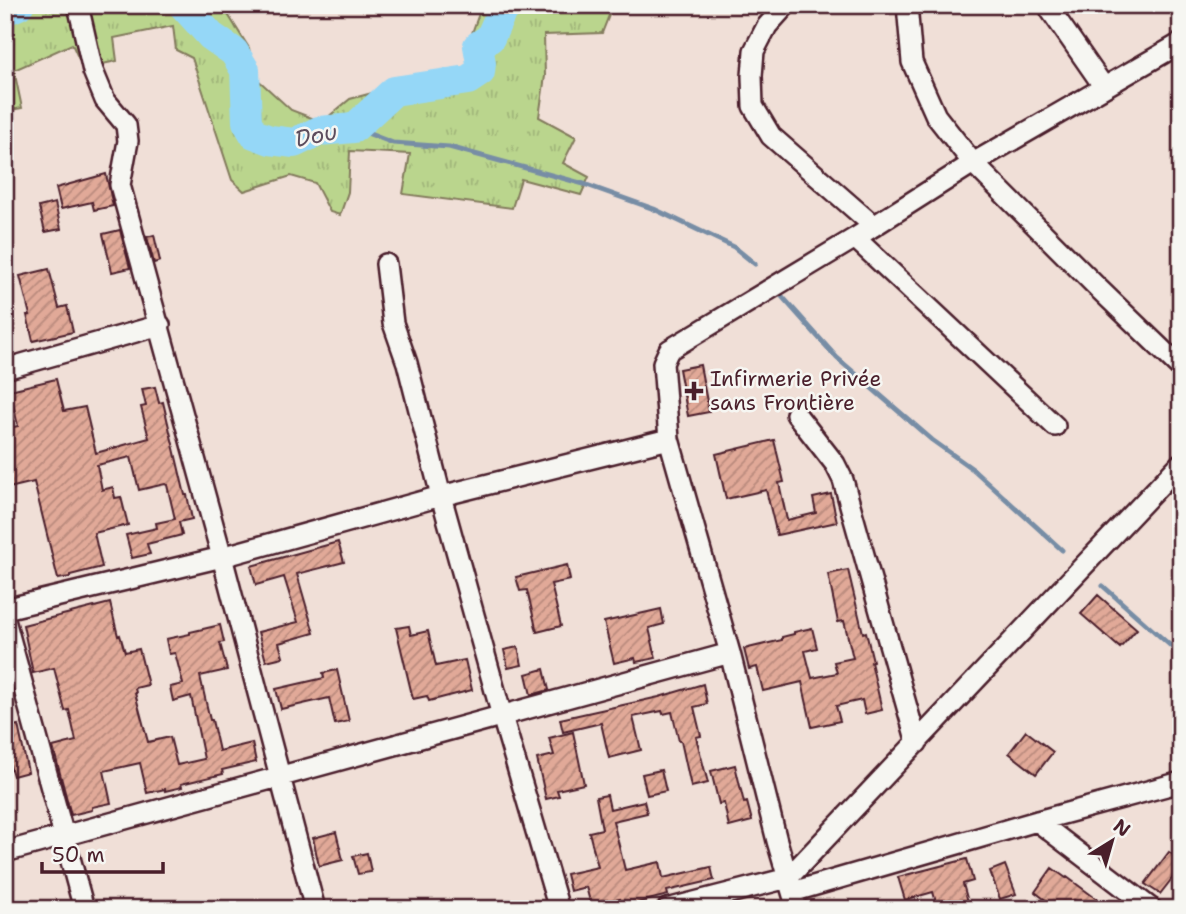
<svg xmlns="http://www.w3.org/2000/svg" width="1186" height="914" font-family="'Shantell Sans',sans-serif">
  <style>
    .grass { fill: url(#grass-tufts); stroke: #827a5c; stroke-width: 2 }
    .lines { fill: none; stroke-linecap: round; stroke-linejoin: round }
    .stream { stroke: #778da5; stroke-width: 5 }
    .river { stroke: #95d7f7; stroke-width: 30 }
    .building { fill: url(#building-hatch); stroke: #4a1f2b; stroke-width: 2 }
    .minor-casing { stroke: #4a1f2b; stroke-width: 24 }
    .minor { stroke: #f6f6f2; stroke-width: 19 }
    .poi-dot { fill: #4a1f2b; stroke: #f6f6f2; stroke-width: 2.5 }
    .labels { text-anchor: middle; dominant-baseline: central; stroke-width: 5; stroke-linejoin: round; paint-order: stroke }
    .poi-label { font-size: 21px; fill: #4a1f2b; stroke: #f6f6f2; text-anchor: start }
    .water-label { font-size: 23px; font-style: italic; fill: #5d4d5e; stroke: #f6f6f2 }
  </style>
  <defs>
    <pattern id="grass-tufts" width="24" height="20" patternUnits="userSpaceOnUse" patternTransform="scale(1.75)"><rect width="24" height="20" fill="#bad58d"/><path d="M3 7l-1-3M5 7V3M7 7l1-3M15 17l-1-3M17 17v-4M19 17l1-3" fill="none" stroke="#a1b67a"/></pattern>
    <pattern id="building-hatch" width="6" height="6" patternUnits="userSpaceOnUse" patternTransform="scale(1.75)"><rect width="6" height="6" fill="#e1a998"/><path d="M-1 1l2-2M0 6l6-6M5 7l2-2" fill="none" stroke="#b8897c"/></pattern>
  </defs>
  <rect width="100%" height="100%" fill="#f0dfd7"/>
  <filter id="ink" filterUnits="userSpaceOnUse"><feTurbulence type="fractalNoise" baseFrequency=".0143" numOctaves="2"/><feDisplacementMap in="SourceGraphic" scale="14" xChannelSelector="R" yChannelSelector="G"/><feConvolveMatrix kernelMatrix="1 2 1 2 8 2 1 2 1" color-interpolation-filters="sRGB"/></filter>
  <g filter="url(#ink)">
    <path class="grass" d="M5,5h217l27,43 6,29 36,33 31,12 28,-23 126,-34 -4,-32 10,-28h131l-11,28 -58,2 1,41 -6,41 37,20 -13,26 26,14 -8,18 -60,-16 -9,29 -109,-14 7,-40 -60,-3 -2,41 -8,23 -10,-3 -15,-29 -24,-7 -47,15 -12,-11 -40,-122 -16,-8 -3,-24 -59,12 3,23 -34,7 -11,-24 -58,26 8,38 -17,3z"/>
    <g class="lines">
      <path class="stream" d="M354,128l39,15 56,4 135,37 70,25 80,38 21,17
        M779,293l58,65 95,82 42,30 88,80
        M1103,586l78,69"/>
      <path class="river" d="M183,5l28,31 23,16 11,18 2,52 7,12 16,6 24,3 25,-12 35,-3 40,-37 74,-11 12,-8 1,-9 -3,-17 12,-8 12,-27 7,-6
        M5,11l14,-6"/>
    </g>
    <path class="building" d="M106,174l7,32 -19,4 -2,-8 -31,7 -5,-21z
      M55,203l6,26 -16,3 -6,-25z
      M120,230l10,38 -18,4 -9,-38z
      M154,235l6,26 -6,2 -7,-26z
      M49,269l10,39 8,-2 6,26 -40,9 -6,-26h3l-10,-39z
      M700,365l9,47 -21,4 -9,-47z
      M56,379l8,32 21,-4 11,46 53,-15 -8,-31 5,-1 -4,-17 13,-2 4,16 4,-1 22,93h2l5,24 -13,3 3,13 -35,9 3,10 -18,4 -6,-23 31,-7 -1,-5 19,-4 -8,-34 -2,-1 -26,6 -8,-33 -34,8 5,25 11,-3 2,11 6,-1 7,28 -34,8 8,34 -32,8v2l-12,2 -24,-97 -29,7v-60l13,-3 -8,-36z
      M774,440l10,42 -5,1 8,37 29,-7 -3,-15 18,-4 6,28 -60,13 -11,-45 -40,9 -10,-45z
      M338,542l6,20 -47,12 17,59 -35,10 4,14 -17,4 -8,-29 40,-10 -14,-45 -28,8 -5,-19z
      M567,565l3,15 -19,4 10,42 -24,6 -10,-42 -7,1 -4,-14z
      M848,570l15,63 3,-1 7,29 -2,1 11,48 -17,4 -3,-14 -26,6 4,15 -28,6 -10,-45 -39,9 -6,-24 -8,2 -5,-20 38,-9v-3l12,-3v-2l18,-4 5,20 -12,3 7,27 25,-5 -3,-11 19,-4 -9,-37 -6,1 -10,-48z
      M1098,595l39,34 -17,19 -39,-34z
      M110,603l8,33 2,-1 5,17 14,-3 9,36 -13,3 1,5h-1l13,49 22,-5 7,28 27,-6 -13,-63 -18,5 -3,-14 13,-3 -8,-31 -6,1 -3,-15 24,-5v-2l30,-7 4,17 -4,1 7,27 -27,6 10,44h2l7,31 33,-8 4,19 -34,8 1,4 -42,10 1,3 -17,4v-2l-18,4 -7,-30 -36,8 7,32 -19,4v3l-21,5 -18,-68 23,-6 -7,-31 -4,1 -11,-43 -21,5 -10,-48z
      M661,609l3,15 -15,4 7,30 -20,4 -1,-4 -21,5 -10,-41z
      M409,626l2,9 17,-4 8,35 29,-6 7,30 -43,11 -2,-5 -14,3 -17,-71z
      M518,647l4,18 -14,3 -4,-18z
      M544,669l5,21 -18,5 -5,-21z
      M337,670l12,51 -14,3 -6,-26 -48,11 -5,-20 48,-11 -1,-5z
      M703,684l4,20 -13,3 7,29 -5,1 12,46 -17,4 -10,-46h-2l-7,-29 -9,2 -1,-3 -29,6 8,33 -32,8 -8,-35 -38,9 -3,-13 99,-22z
      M18,725l10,47 -15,4 -8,-29v-19z
      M1026,731l27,21 -17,22 -27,-21z
      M573,732l11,52 -27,6 2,6 -13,3 -9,-40 17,-4 -5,-17z
      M735,765l9,38 3,-1 5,19 -23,6 -5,-24 -5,1 -8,-33z
      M661,770l5,21 -19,4 -5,-21z
      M607,795l3,14 34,-8 3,12 -34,8 12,49 35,-8 3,16 48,-11 3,13 -47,11 1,4 -47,12 -1,-8 -29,6 -5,-18 -16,4 -4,-17 32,-7 -9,-35 13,-3 -6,-32z
      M336,832l7,28 -24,6 -6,-28z
      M1169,852l12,9v6l-21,27 -15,-10z
      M367,853l4,19 -13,2 -5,-18z
      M967,859l6,22 -10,3 7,25h-32l-5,-17 -28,8 -7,-23z
      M1005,865l11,29 -16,5 -10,-28z
      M1052,868l14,10 1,-1 43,32h-25l-11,-9 -6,9h-25l5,-7 -13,-10z"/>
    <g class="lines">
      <g class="minor-casing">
        <path id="minor" d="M78,5l15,66 12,29 21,25 2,16 -8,44 102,372 93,352
          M786,5l-19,21 -13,25 -2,25 1,30 18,30 103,90
          M907,5l5,57 24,54 37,47 126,126 82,79
          M1051,11l53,76
          M855,238l200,188
          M386,264l7,59 14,40 34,133 61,220 57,193
          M5,369l155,-44
          M796,414l39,50 8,16 74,263
          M5,609l217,-52 219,-61 228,-57
          M5,620l79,289
          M1037,821l115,88
          M5,852l725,-199
          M792,892l245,-71 144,-39
          M667,909l121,-31 393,-415
          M797,909l-20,-68 -47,-188 -61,-214 -6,-76 6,-13 186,-112 118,-75 208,-120"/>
      </g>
      <use href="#minor" class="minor"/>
    </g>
  </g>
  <path class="poi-dot" d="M690.5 380.5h7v7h7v7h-7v7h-7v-7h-7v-7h7z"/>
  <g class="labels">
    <g class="poi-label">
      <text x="710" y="379">Infirmerie Privée<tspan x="710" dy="24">sans Frontière</tspan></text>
    </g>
    <g class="water-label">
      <text transform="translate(316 135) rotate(-11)">Dou</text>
    </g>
  </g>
  <rect width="1186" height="914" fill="none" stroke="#f6f6f2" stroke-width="28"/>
  <rect x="14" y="14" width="1158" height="886" fill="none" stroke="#4a1f2b" stroke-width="2.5" filter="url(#ink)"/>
  <g transform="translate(1112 841) rotate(37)" stroke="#f6f6f2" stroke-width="5" paint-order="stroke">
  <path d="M0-5L12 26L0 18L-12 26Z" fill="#4a1f2b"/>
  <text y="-10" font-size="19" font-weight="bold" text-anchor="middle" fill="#4a1f2b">N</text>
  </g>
  <path d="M42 862v10h121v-10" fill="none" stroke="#4a1f2b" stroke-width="3.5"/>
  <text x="52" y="862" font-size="21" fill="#4a1f2b" stroke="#f6f6f2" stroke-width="5" paint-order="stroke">50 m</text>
</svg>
